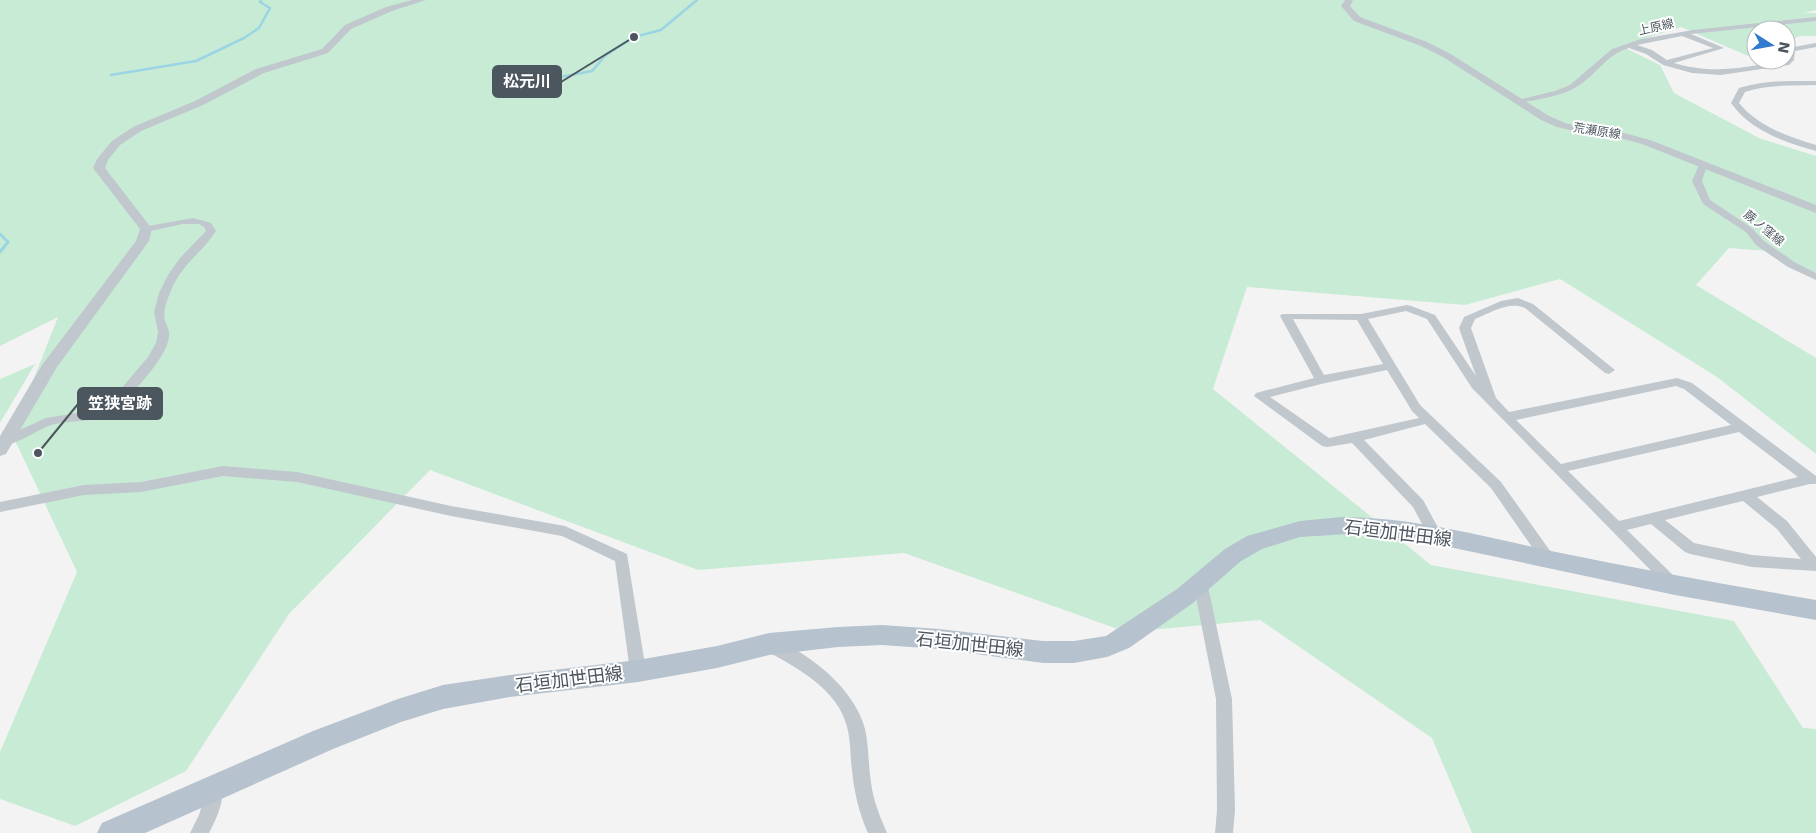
<svg xmlns="http://www.w3.org/2000/svg" width="1816" height="833" font-family="'DejaVu Sans','Noto Sans JP',sans-serif">
  <style>
    .green { fill: #c8ebd5 }
    .lines { fill: none; stroke-linecap: round; stroke-linejoin: round }
    .stream-far1 { stroke: #9bd5e3; stroke-width: 2.5 }
    .stream { stroke: #9bd5e3; stroke-width: 3 }
    .minor { fill: #c0c7cd; fill-rule: evenodd }
    .tertiary { fill: #c0c7cd; fill-rule: evenodd }
    .primary { fill: #b6c2cd; fill-rule: evenodd }
    .labels { text-anchor: middle; dominant-baseline: central; stroke-width: 4; stroke-linejoin: round; paint-order: stroke }
    .far-street-label { font-size: 12px; fill: #4c565e; stroke: #fff }
    .near-street-label { font-size: 18px; fill: #4c565e; stroke: #fff }
    .leader { fill: none; stroke: #4c565e; stroke-width: 2 }
    .callout-dot { fill: #4c565e; stroke: #fff; stroke-width: 2 }
    .callout { fill: #4c565e; stroke: #4c565e; stroke-width: 2 }
    .callout-label { font-size: 16px; text-anchor: middle; font-weight: bold; fill: #fff }
  </style>
  <rect width="100%" height="100%" fill="#f4f3f3"/>
  <path class="green" d="M0,0h1816v10l-12,3h12v23h-16l-14,5v-11h-30v22l-8,4 -67,-29 -60,19 39,19 14,28 85,45 57,18v117l-48,-22 -39,-3 -33,37 120,73v96l-99,-77 -157,-98 -95,26 -218,-18 -34,102 218,176 303,56 69,107 13,1v104h-344l-40,-95 -172,-118 -134,12 -222,-79 -206,17 -268,-100 -141,144 -103,157 -111,55 -75,-27v-47l77,-180 -65,-138 46,-117 -58,29z
    M35,364l-35,59v-44z"/>
  <g class="lines">
    <path class="stream-far1" d="M111,75l85,-14 48,-23 15,-10 11,-20 -10,-6 1,-2
      M550,79l42,-8 14,-16 28,-18 27,-7 36,-30"/>
    <path class="stream" d="M0,234l8,8 -8,10"/>
    <path class="minor" d="M1816,17v4l-125,13 33,14 -50,15c40,12 70,4 110,-2l2,-2 2,-11 28,-5v4l-21,4 -1,9 -5,5 -68,10 -29,-2 -29,-8 -17,-11 -17,-6c-21,6 -31,24 -48,36 -18,13 -42,15 -63,19l-4,-2 41,-10 15,-6 42,-36 29,-10 52,-9zM1682,36l31,12 -46,12 -15,-10 -15,-5z
      M1816,81v4c-24,1 -48,-1 -71,7l-6,11c20,24 48,33 77,42v6c-32,-9 -65,-20 -85,-48l8,-15c26,-8 51,-7 77,-7z
      M1703,162l4,3 -5,16 8,19 42,28 12,13 32,22 20,10v7l-28,-13 -32,-22 -10,-13 -43,-28 -11,-23 7,-16z
      M193,218l18,5 5,8c-14,22 -32,31 -44,57 -4,10 -10,23 -7,33 2,5 5,10 4,15 -1,22 -45,69 -64,79 -17,9 -38,4 -56,11 -12,4 -37,22 -49,19v-6l46,-21 49,-8 25,-20 28,-33 8,-14 2,-11 -4,-20 5,-19 9,-18 12,-17 26,-27 -2,-4 -5,-3h-16l-37,8 -5,-3 2,-2z
      M1518,298l15,6 82,66 -6,4 -4,-1 -80,-65c-17,-7 -34,5 -50,11l-4,9 25,70 13,14 168,-34 15,5 124,93v8h-6l-53,13 30,24 29,36v14l-64,-4 -62,-13 -5,-2 -34,-28 -24,6 51,50 2,4 -2,4 -5,2 -5,-2 -196,-200 -45,-69 -21,-8 -38,8 52,86 81,77 52,73 2,4 -2,4 -5,2 -5,-2 -52,-75 -66,-64 -61,16 59,60 19,35 -2,4 -5,1 -5,-1 -17,-32 -61,-64 -25,4 -5,-1 -68,-50 2,-3 58,-15 -34,-62 2,-2h79l46,-9 4,1 24,9 41,61 -17,-48 5,-11 37,-16zM1293,319l64,1 26,44 -59,11zM1387,370l25,41 7,7 -90,20 -59,-41 51,-13zM1676,386l8,3 47,36 -170,39 -45,-44zM1739,432l59,45 -179,44 -51,-50zM1743,501l34,28 24,30 -49,-4 -58,-12 -29,-23z
      M223,466l74,6 154,34 114,20 62,28 19,117 -2,5 -6,2 -6,-2 -2,-5 -15,-110 -53,-25 -111,-20 -154,-34 -74,-6 -82,16 -57,3 -84,17v-10l84,-17 57,-3z
      M1200,576l5,2 2,4 25,117 3,111 -2,23h-18l2,-23 -1,-111 -23,-117 2,-4z
      M771,638c38,14 84,51 94,91 4,17 3,35 6,53 2,19 9,34 16,51h-19c-9,-20 -14,-41 -16,-63 -2,-14 -1,-29 -5,-43 -9,-38 -50,-59 -82,-77l-2,-5 2,-5z
      M215,780l6,2c6,14 -5,38 -12,51h-19l9,-18 10,-33z"/>
    <path class="tertiary" d="M412,0h14l-34,11 -41,18 -23,24 -64,20 -61,32 -62,26 -21,14 -12,15 -3,8 47,61 -3,12 -92,126 -51,87 -6,2v-20l42,-71 94,-124 4,-12 -47,-61 4,-9 15,-18 21,-14 62,-26 61,-32 66,-20 23,-24 41,-18z
      M1345,0h8l-3,6 10,11 67,25 22,11 100,63 16,7 17,4 23,1 45,12 166,65v8l-174,-69 -37,-10 -23,-1 -25,-6 -16,-7 -98,-63 -22,-11 -67,-25 -13,-15z"/>
    <path class="primary" d="M1341,517c71,0 141,19 210,34 88,18 176,34 265,49v20l-141,-25 -240,-51 -71,-11 -64,4 -38,12 -21,12 -48,42 -64,45 -22,9 -33,6h-31l-104,-14 -57,-4 -44,2 -69,8 -52,13 -79,14 -128,15 -67,12 -42,13 -68,27 -188,84h-48l5,-10 211,-92 85,-32 45,-14 67,-10 128,-15 79,-14 52,-13 69,-6 44,-2 57,4 104,12h31l32,-5 71,-47 48,-40 22,-13 53,-15z"/>
  </g>
  <g class="labels">
    <g class="far-street-label">
      <text transform="translate(1656 27) rotate(-13)">上原線</text>
      <text transform="translate(1597 131) rotate(9)">荒瀬原線</text>
      <text transform="translate(1764 228) rotate(39)">蕨ノ窪線</text>
    </g>
    <g class="near-street-label">
      <text transform="translate(1398 533) rotate(7)">石垣加世田線</text>
      <text transform="translate(970 644) rotate(6)">石垣加世田線</text>
      <text transform="translate(569 679) rotate(-7)">石垣加世田線</text>
    </g>
  </g>
  <path class="leader" d="M634 37L561 82M38 453L78 404"/>
  <g class="callout-dot">
    <circle cx="634" cy="37" r="5"/>
    <circle cx="38" cy="453" r="5"/>
  </g>
  <g class="callout">
    <rect x="493" y="66" width="68" height="31" rx="5"/>
    <rect x="78" y="388" width="84" height="31" rx="5"/>
  </g>
  <g class="callout-label">
    <text x="527" y="87">松元川</text>
    <text x="120" y="409">笠狭宮跡</text>
  </g>
  <g transform="translate(1771 45) rotate(101)"><circle r="24" fill="#ffffff" stroke="#b7bbbf"/>
  <path d="M0-4L9 19L0 12L-9 19Z" fill="#327acf"/>
  <text y="-8" font-size="14" font-weight="bold" text-anchor="middle" fill="#4c565e">N</text>
  </g>
</svg>
